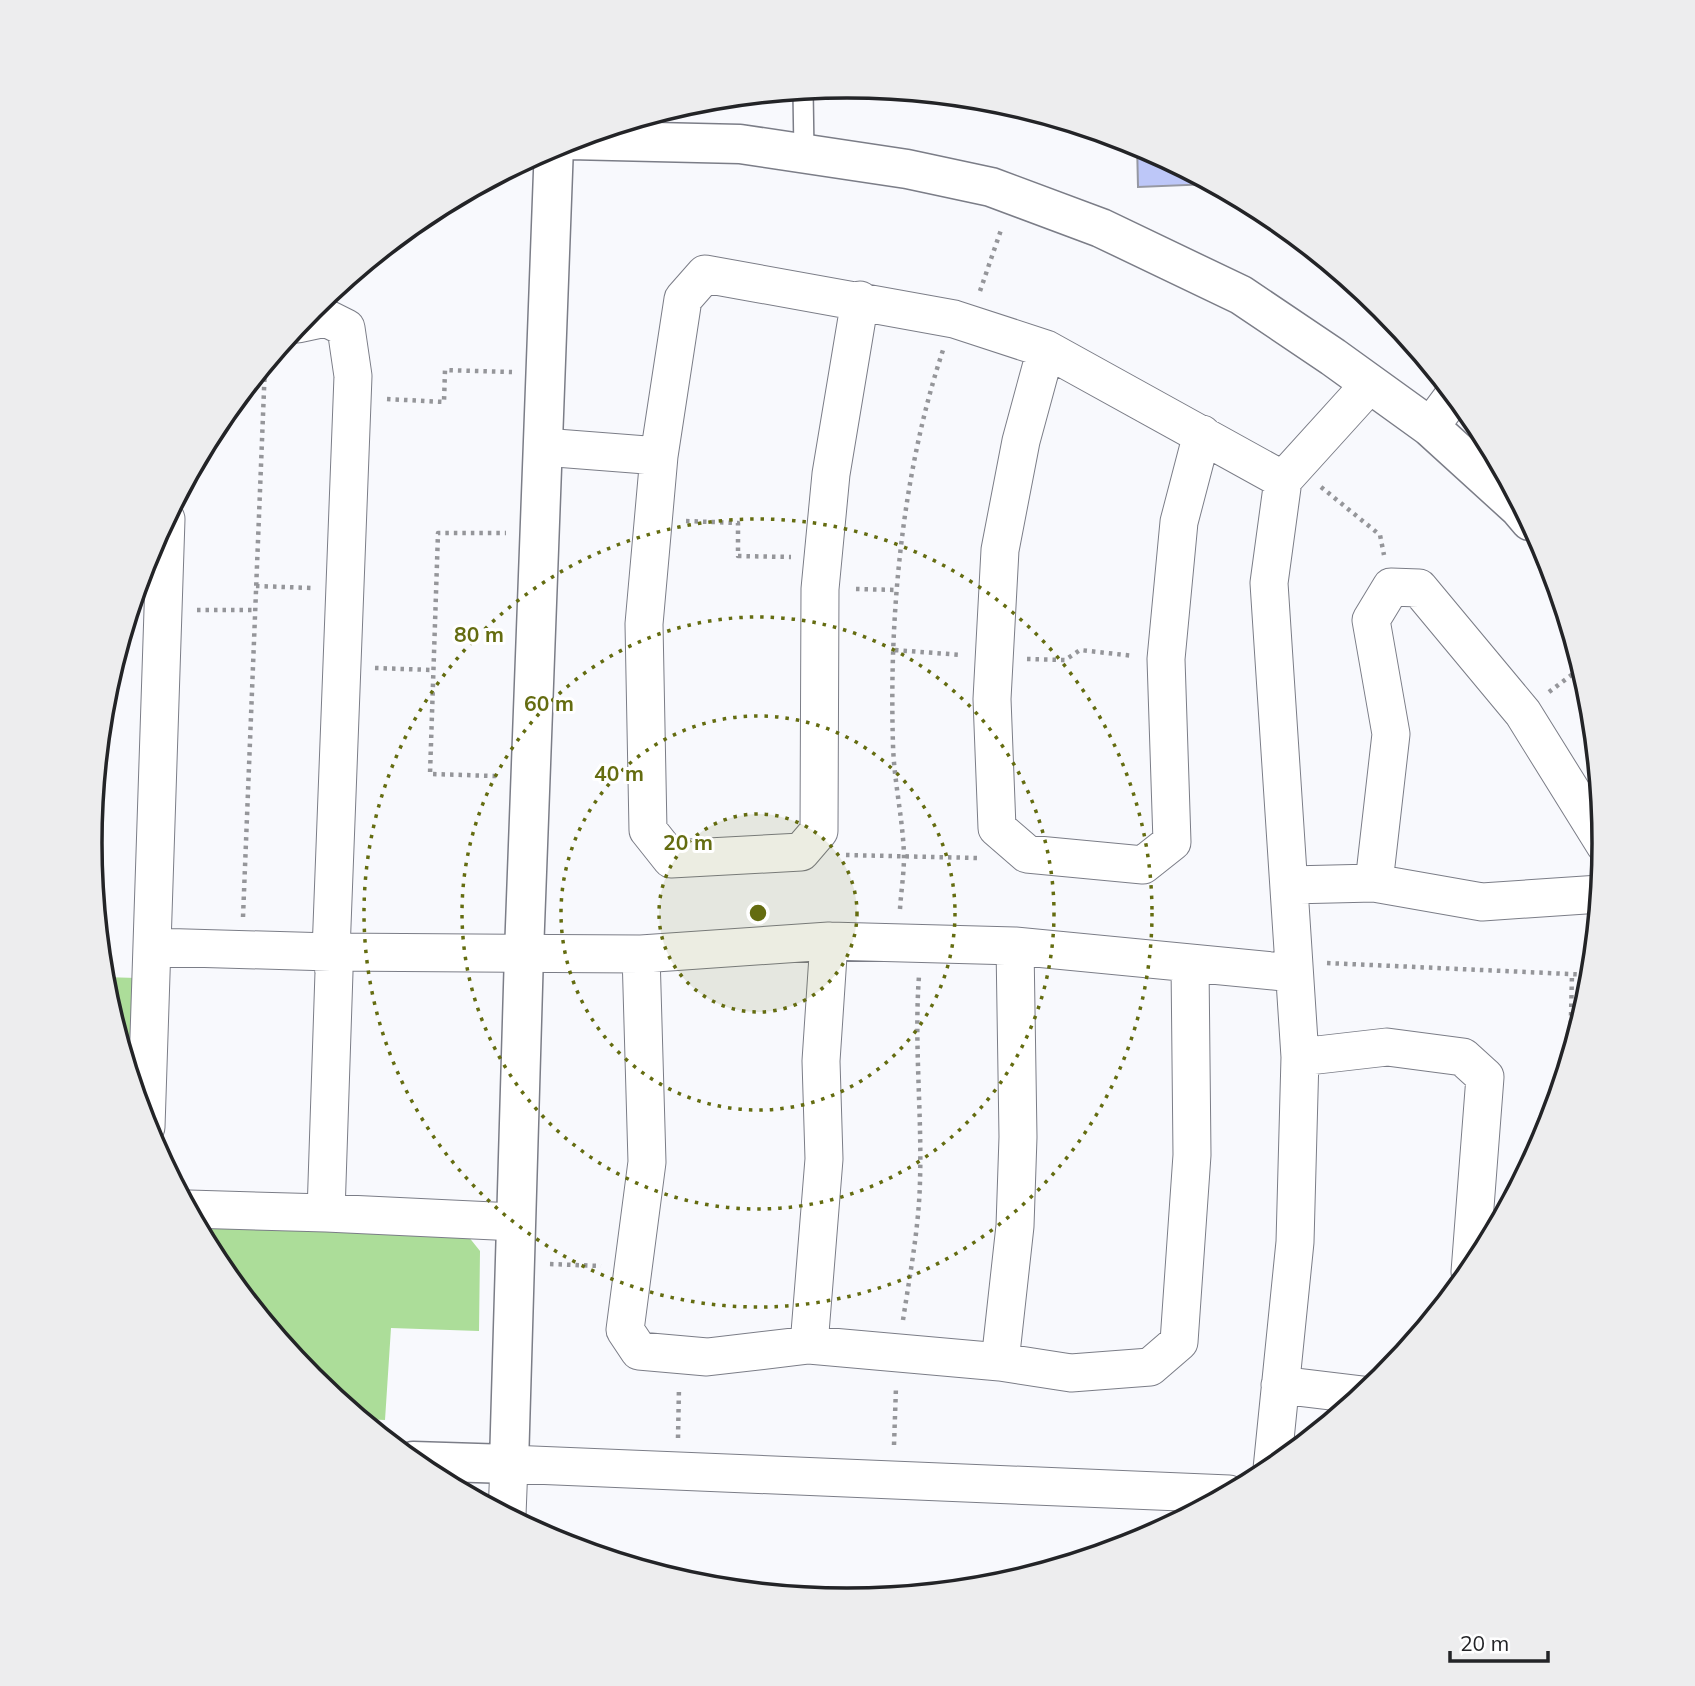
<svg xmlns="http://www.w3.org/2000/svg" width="1695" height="1686" font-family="Mulish,sans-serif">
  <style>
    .green { fill: #acdd99 }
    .building { fill: #bdc7f8; stroke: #9698a2; stroke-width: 2 }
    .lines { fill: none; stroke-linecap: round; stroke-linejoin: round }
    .service-casing { stroke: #7b7d87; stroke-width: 22 }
    .minor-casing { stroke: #7b7d87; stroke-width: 39 }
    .tertiary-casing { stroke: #7b7d87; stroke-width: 41 }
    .path { stroke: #95969a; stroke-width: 4.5; stroke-dasharray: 3.5 5; stroke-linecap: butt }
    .service { stroke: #fff; stroke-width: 19 }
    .minor { stroke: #fff; stroke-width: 37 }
    .tertiary { stroke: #fff; stroke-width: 38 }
    .ring { fill: none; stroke: #646c10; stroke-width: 3.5; stroke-dasharray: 3.5 7 }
    .rim { fill: none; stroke: #232427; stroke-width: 3.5 }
    .centre { fill: #646c10; stroke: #fff; stroke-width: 3.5 }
    .ring-label { font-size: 21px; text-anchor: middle; font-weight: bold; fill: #646c10; stroke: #fff; stroke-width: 6; stroke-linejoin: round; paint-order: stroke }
  </style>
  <rect width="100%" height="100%" fill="#f8f9fd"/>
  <path class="green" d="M103,977l34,1 -4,106 -28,-94z
    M195,1221l269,10 16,20 -1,80 -88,-3 -6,92 -23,-1 -50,-41 -94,-115z"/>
  <path class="building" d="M1137,143l1,1 75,40 -75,3z"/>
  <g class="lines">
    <g class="service-casing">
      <path id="service" d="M803,90l1,63"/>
    </g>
    <g class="minor-casing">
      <path id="minor" d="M860,300l-29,174 -11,115 -1,242 -18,21 -130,7 -23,-29 -4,-206 15,-168 24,-157 22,-25 249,45 92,30 237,131
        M298,324l28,-6 20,10 7,48 -22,576 3,20 -8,241
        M1046,349l-25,92 -21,109 -8,149 5,129 30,26 116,11 29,-23 -6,-183 13,-137 23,-88
        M1430,427l24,-32
        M543,447l116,9
        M1374,883l108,19 118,-8
        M1290,885l84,-2 17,-149 -20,-114 20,-33 28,1 104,125 82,132
        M153,947l178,5 310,2 188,-13 186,5 278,27
        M641,954l6,208 -22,168 14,21 68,6 102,-12 191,17 71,11 79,-6 29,-25 13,-187 -2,-191
        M1300,1057l87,-10 76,10 22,20 -15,195
        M146,1127l20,-608
        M189,1209l137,4 190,9
        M809,1345l15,-186 -3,-98 8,-120
        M1000,1362l15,-136 3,-89 -3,-191
        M1280,1385l83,10
        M1272,1469l23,-227 5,-185 -31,-474 14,-103 87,-96
        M507,1515l2,-51 720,30"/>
    </g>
    <g class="tertiary-casing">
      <path id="tertiary" d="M570,140l170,4 167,25 84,18 110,41 140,67 92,62 97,70 89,81 11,13
        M413,1461l96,3 15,-511 30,-808"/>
    </g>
    <path class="path" d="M980,291l22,-64
      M387,399l57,3 1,-32 67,2
      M1321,487l59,48 4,20
      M686,521l52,2v33l53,1
      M256,586l56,2
      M856,589l41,1
      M197,610h58
      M895,650l67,5
      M1027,659l38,1 15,-10 54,6
      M375,668l58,2
      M1549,692l33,-25
      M496,776l-66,-2 8,-241h68
      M846,855l131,3
      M900,909c1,-17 4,-35 4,-53 -1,-37 -10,-74 -11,-111 -4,-131 9,-271 50,-395
      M243,917l22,-552
      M1327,963l265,12
      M107,996l11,1
      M1570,1058l2,-84
      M550,1264l51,2
      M903,1320c7,-46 16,-93 17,-139 2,-69 -6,-137 -1,-205
      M678,1438l1,-51
      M894,1445l2,-58"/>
    <use href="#service" class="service"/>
    <use href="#minor" class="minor"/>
    <use href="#tertiary" class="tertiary"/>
  </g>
  <circle cx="758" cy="913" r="99" fill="#646c10" fill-opacity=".12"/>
  <g class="ring">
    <circle cx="758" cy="913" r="99"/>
    <circle cx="758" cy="913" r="197"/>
    <circle cx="758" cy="913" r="296"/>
    <circle cx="758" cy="913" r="394"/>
  </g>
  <path d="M0 0H1695V1686H0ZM102 843a745 745 0 1 1 1490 0a745 745 0 1 1-1490 0Z" fill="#ededee" fill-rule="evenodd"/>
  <path class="rim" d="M102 843a745 745 0 1 1 1490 0a745 745 0 1 1-1490 0Z"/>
  <circle cx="758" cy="913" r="10" class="centre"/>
  <g class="ring-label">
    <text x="479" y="642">80 m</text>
    <text x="549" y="711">60 m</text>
    <text x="619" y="781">40 m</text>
    <text x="688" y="850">20 m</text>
  </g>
  <path d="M1450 1651v10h98v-10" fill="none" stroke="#232427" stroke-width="3.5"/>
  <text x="1460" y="1651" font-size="21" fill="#232427" stroke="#ffffff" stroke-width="5" paint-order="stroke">20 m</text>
</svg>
